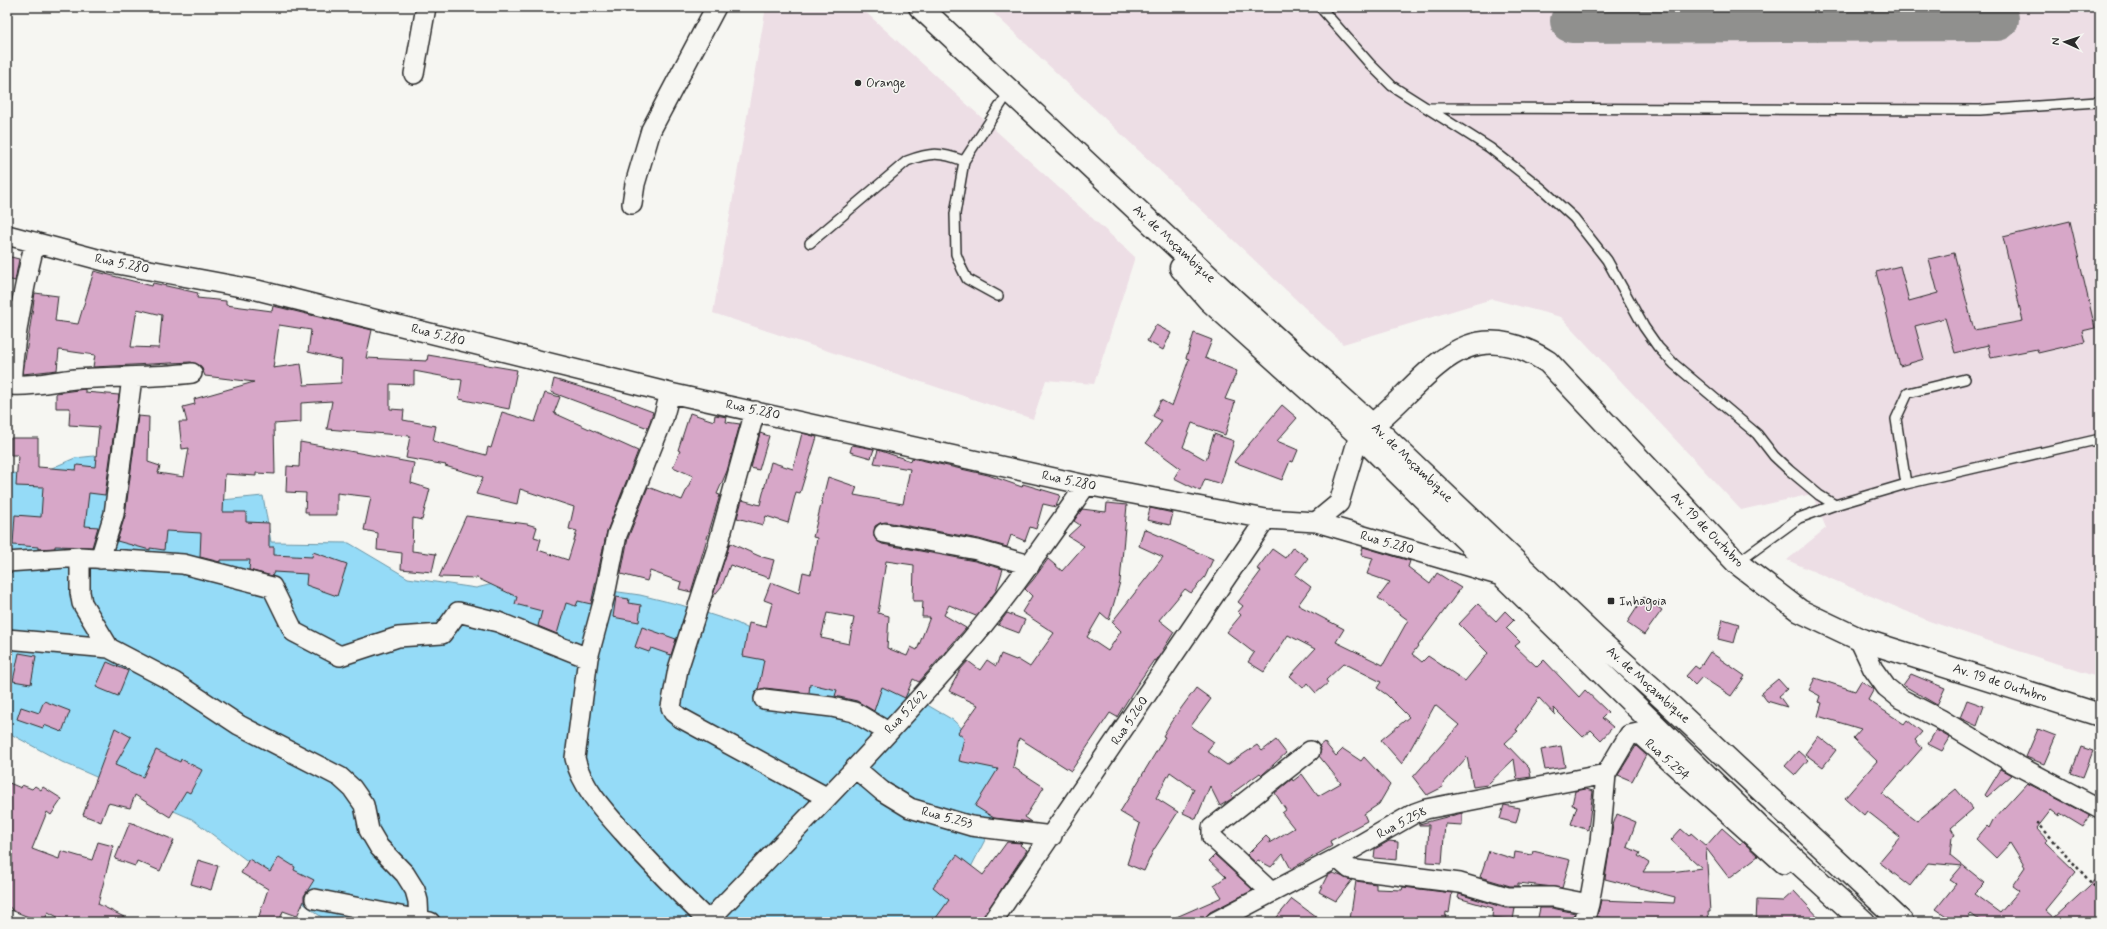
<svg xmlns="http://www.w3.org/2000/svg" width="2107" height="929" font-family="Mynerve,sans-serif">
  <style>
    .built { fill: #eddee5 }
    .water { fill: #95dbf7; stroke: #6b95a5 }
    .lines { fill: none; stroke-linecap: round; stroke-linejoin: round }
    .taxiway { stroke: #90908e; stroke-width: 44 }
    .building { fill: #d7a7c8; stroke: #2b2b2b; fill-rule: evenodd }
    .service-casing { stroke: #2b2b2b; stroke-width: 12 }
    .minor-casing { stroke: #2b2b2b; stroke-width: 22 }
    .tertiary-casing { stroke: #2b2b2b; stroke-width: 25 }
    .trunk-casing { stroke: #2b2b2b; stroke-width: 25 }
    .path { stroke: #2b2b2b; stroke-width: 2.5; stroke-dasharray: 3 3; stroke-linecap: butt }
    .service { stroke: #f6f6f2; stroke-width: 9 }
    .minor { stroke: #f6f6f2; stroke-width: 19 }
    .tertiary { stroke: #f6f6f2; stroke-width: 22 }
    .trunk { stroke: #f6f6f2; stroke-width: 22 }
    .poi-dot { fill: #2b2b2b; stroke: #f6f6f2; stroke-width: 1.5 }
    .labels { text-anchor: middle; dominant-baseline: central; stroke-width: 3; stroke-linejoin: round; paint-order: stroke }
    .poi-label { font-size: 13px; fill: #2b2b2b; stroke: #f6f6f2; text-anchor: start }
    .street-label { font-size: 13px; fill: #2b2b2b; stroke: #f6f6f2 }
  </style>
  <rect width="100%" height="100%" fill="#f6f6f2"/>
  <filter id="ink" filterUnits="userSpaceOnUse"><feTurbulence type="fractalNoise" baseFrequency=".025" numOctaves="2"/><feDisplacementMap in="SourceGraphic" scale="8" xChannelSelector="R" yChannelSelector="G"/><feConvolveMatrix kernelMatrix="1 2 1 2 8 2 1 2 1" color-interpolation-filters="sRGB"/></filter>
  <g filter="url(#ink)">
    <path class="built" d="M766,7h94l275,250 -41,127 -48,-4 -13,39 -320,-106z
      M987,7h1113v671l-171,-57 -142,-61 39,-32 -14,-34 -71,16 -180,-193 -69,-18 -149,45z"/>
    <path class="water" d="M140,451l21,55 102,-10 8,46 78,1 59,35 68,10 43,-10 121,17 41,10 56,18 87,44 76,22 53,31 57,54 -6,29 -35,68 -35,51h-606l-136,-103 -130,-57 -55,-30v-259l31,1 37,-16z"/>
    <g class="lines">
      <path class="taxiway" d="M1572,21l425,-2"/>
    </g>
    <path class="building" d="M2070,221l25,107 -13,3 3,11 -47,11 -1,-4 -46,9 -3,-13 -33,8 -10,-35 -30,8 9,33 -24,7 -24,-94 24,-6 9,35 29,-8 -9,-34 25,-6 20,77 49,-9 -20,-84z
      M7,256l12,3 -4,22 -8,-2z
      M94,271l58,15 1,-3 45,10 -1,5 29,3v4l46,6 1,-5 9,2 90,22 -6,28 61,3 1,-6 89,15 -8,39 -50,-10 3,-19 -48,-9v14l-24,-1v25l14,1 -1,10 33,6 -3,15 53,14 2,-8 3,1 11,-36 33,10 10,-29 15,4 -6,16 84,38 -31,80 -16,73 -13,-3 -2,5 -10,-3 -9,31 -19,-8 4,-15 -27,-7 2,-7 -40,-19 -38,-1 27,-61 61,8 10,3 -3,10 7,2 -3,11 30,10 9,-29 -8,-2 5,-22 -54,-18 -3,15 -41,-10 7,-17 -38,-11 1,-1 -40,-7 4,-22 -83,-7 5,-28 -31,2v19l-27,2 1,50 -19,-1v3l-31,-2 -2,38h23v10l23,1v24h5v8l38,2 1,-5 34,12 -10,32 -31,-11 1,-11 -33,-2 -2,4 -23,-6 1,-10h-30v2l-20,-5 1,-24 -35,-2 -2,19 -14,-2v2l-33,-9 8,-25 13,-100 11,1 -1,45 12,4 -2,7 26,4 5,-29 -7,1 -3,-27h8l-4,-15 12,-3 -1,-5 60,-17 -49,-6 -4,-10 -10,-4 -98,5 2,-12 -36,-5 -2,20 -34,4 12,-81 23,3 -3,25 23,3zM137,309l25,6 -3,33 -28,-1zM279,325l32,5 -3,22 34,8 -1,23 -37,2 -3,-21 -28,4z
      M1156,325l15,8 -8,17 -16,-9z
      M1194,333l18,7 -7,18 32,13 -12,28 10,3 -10,33 -33,-12 -9,24 23,13 8,-26 20,7 -13,43 -16,-5 -5,12 -26,-13 6,-10 -34,-25 16,-22 -9,-5 8,-16 11,6 17,-47 -3,-1z
      M554,379l59,18 40,15 -5,16 -97,-36z
      M85,389v3l34,3 -14,100 -16,-2 -4,33 13,1 -6,20 -37,-1v2l-17,1v-2l-25,-2 2,-30 26,2 2,-30 -27,-1 2,-31h-7v-17h27v29l38,3 1,-5 18,2 4,-40 -30,-2 1,-17h-14v-15z
      M1282,405l15,13 -20,23 21,9 -5,12 -3,-1 -8,19 -48,-18z
      M690,413l24,8 1,-6 12,2 -1,5 14,2 -13,47 -10,23 3,1 -29,97 -12,-3 2,-7 -31,-11 -3,10 -26,-7 7,-36 20,-51 34,13 11,-24 -20,-9 7,-16 -2,-1z
      M760,433l9,3 -10,34 -8,-2z
      M802,433l15,4 -17,56 -4,-1 -8,31 -22,-7 -3,9 -26,-7 5,-18 18,5 11,-43 22,7z
      M300,442l114,21 -3,20 19,6 -8,31 -9,-2 -1,33 24,3 -4,18 -31,-3 1,-16 -25,-3 1,-17 -14,-3 7,-33 -34,-4v22h-29v-3h-3l1,-19 -20,-1 1,-26 12,1z
      M852,445l22,4 -3,9 -21,-6z
      M878,450l33,11 1,-3 76,17 34,12 1,-3 37,11 -4,12 -13,-3 -7,25 -6,-2 -5,14 -14,-6 -4,12 -28,-8 -93,-17 -6,1 -5,3 -1,11 8,7 93,17 28,8 -7,22 -20,25 -27,-11 -5,10 22,13 -47,54 -6,-3 -8,19 -23,-11 -8,24 -17,-10 -22,-5 2,-6 -27,-6 -1,9 -44,-5 -7,2 6,-30 -21,-4 6,-33 17,4 6,-24 -8,-3 7,-18 28,11 4,-21 8,2 6,-36 -4,-1 15,-60 29,10 -3,8 49,9 7,-35 -36,-6zM886,561l28,4 -1,36h10l-1,16h8l-13,33 -6,-3 -4,9 -20,-8 2,-32 -11,-3zM827,613l27,5 -5,26 -28,-6z
      M1107,503l20,2 -7,77 -11,38 -8,-7 -14,24 21,14 13,-20 -9,-9 51,-65 -24,-11 5,-17 69,30 -8,18 -14,16 -6,-4 -26,31 15,12 -18,29 -2,-1 -17,25 -20,32 -7,-4 -39,58 -52,-33 -6,29 31,20 -19,30 7,5 -38,-4 -19,-12 23,-37 -39,-8 5,-23 -6,-5 20,-28 -29,-14 11,-21 8,-9 12,9 7,-10 9,6 5,-12 15,6 1,-1 13,8 24,-34 -32,-21 10,-16 -7,-7 8,-9 15,-21 14,12 22,-25 -16,-10 12,-11 -6,-4 8,-12 24,3z
      M1150,508l23,5 -3,12 -23,-5z
      M730,543l29,13 15,4 -5,18 -39,-13 -8,21 -10,12z
      M1293,547l15,11 -13,17 16,12 -13,18 46,24 -8,13 47,23 25,-45 -30,-22 12,-16 -23,-8 6,-16 -12,-3 2,-8 47,14 -2,6 22,17 7,-11 24,15 -49,66 10,8 6,-6 37,25 23,-28 -29,-29 19,-20 18,17 9,-10 9,9 -8,8 14,14 -5,4 22,21 7,-7 35,37 6,-7 23,22 -6,6 11,9 -12,13 -10,-10 -8,7 -29,-29 1,7 -16,-17 -23,32 2,1 -13,12 24,25 2,9 -14,2 -3,-20 -27,26 -14,2 -6,-30 -25,28 1,2 -16,8 -14,-18 46,-52 -24,-20 -33,59 -21,-24 28,-23 -22,-22 -10,-7 4,-6 -37,-19 -18,17 2,3 -12,10 -9,-10 -4,5 -13,-12 25,-27 -27,-14 -24,37 -16,-10 6,-9 -27,-21 14,-17 -3,-3 5,-6 -5,-4 23,-31 -4,-2 15,-20 13,9z
      M616,597l13,2 -1,4 13,2 -2,17 -26,-5z
      M1644,597l18,13 -18,25 -17,-12z
      M1007,613l18,7 -6,13 -21,-8z
      M1723,619l16,5 -5,19 -16,-4z
      M642,627l34,12 -5,16 -20,-7 -2,4 -14,-5z
      M1710,652l35,24 -14,20 -29,-19 -7,8 -9,-9 9,-10 4,3z
      M19,653l17,3 -5,28 -18,-3z
      M107,662l21,9 -10,25 -22,-9z
      M1911,674l34,14 -8,17 -34,-20z
      M1815,678l40,13 6,-10 13,8 -6,11 36,24 3,-4 15,12 -7,8 7,8 -40,46 35,27 39,-32 17,20 -22,19 4,7 -3,2 -2,18 35,28 -11,11 26,19 19,-22 -7,-5 13,-19 -15,-24 -14,15 -20,-19 11,-13 2,2 4,-8 34,-37 63,33 -7,11 -23,-14 -1,3 -8,-6 -14,18 11,12 -3,2 31,30 -31,38 9,8 46,-42v46h-118l-11,-8 -7,8h-9l-19,-13 20,-25 -6,-4 12,-14 -34,-3 -18,23 -31,-24 21,-25 -33,-26 -3,4 -19,-17 32,-37 -24,-23 8,-9 -43,-13 4,-13 -4,-1 2,-6 -11,-6z
      M1778,679l9,10 -8,7 8,11 -20,-6 -6,-8z
      M1196,688l15,11 -20,27 23,16 -7,9 20,14 30,-20 5,6 14,-11 10,13 -24,22 -2,-2 -29,21 2,4 -13,8 -10,-20 -14,33 -13,-6 11,-24 -24,-17 -14,26 22,14 -25,39 -9,20 -17,-7 13,-40 -20,-12 45,-75 -2,-1 8,-14z
      M1967,700l17,6 -7,20 -17,-8z
      M44,701l26,10 -8,21 -18,-7 -1,3 -26,-9 4,-12 18,6z
      M115,728l16,9 -16,28 28,12 13,-27 24,12 1,-3 21,11 -12,23 -4,-2 -16,26 -35,-22 -5,13 -22,-5 -7,19 -18,-7z
      M2038,729l18,7 -12,28 -18,-7z
      M1936,730l14,8 -8,13 -14,-7z
      M1818,736l18,14 -13,17 -18,-13z
      M1324,742l12,14 7,-7 18,12 3,-4 26,28 -11,19 -15,10 3,7 -37,20 2,5 -41,23 -8,-15 -12,13 -13,-7 -2,3 -9,-8 19,-19 4,4 -1,3 25,-15 -12,-15 4,-3 -11,-17 17,-14 1,2 9,-7 16,22 23,-13 -22,-27 2,-6 -2,-4z
      M1561,746l4,21 -20,3 -4,-20z
      M1636,746l10,9 -14,26 -14,-6z
      M2081,747l12,4 -10,26 -12,-4z
      M1798,751l10,9 -13,15 -10,-9z
      M2001,769l11,6 -25,22 -2,-2z
      M7,782l14,6 1,-3 10,4 3,-3 6,4 2,-3 19,12 -11,16 -4,-3 -15,37 27,10 2,-8 31,9 6,-18 15,4 -15,58 36,18h-67l-19,-10 -4,10h-3l-30,-12 1,-1 -5,-3z
      M1586,789l7,2 -5,39 -17,-6 6,-18 -5,-1 3,-14z
      M1504,805l16,3 -4,15 -16,-4z
      M1462,813v12l-17,-1 -3,39 -15,-1 2,-37h-10v-1z
      M1617,814l19,8 -9,25 13,6 -2,3 11,7 -6,9h28l31,-4 -31,-28 10,-11 8,7 2,-3 15,13 16,-18 18,16 3,-2 15,14 -29,22 -23,-30 4,64h-2l1,10h-67v-2l-43,2 1,-5h-3l4,-17 73,3 1,-6 -70,-18 8,-54z
      M130,822l44,18 -14,31 -23,-10 -2,5 -20,-7z
      M1389,841l9,1 -1,18 -23,-2 1,-9z
      M1007,842l15,1 -2,2 7,5 -47,72h-47l16,-22 -16,-13 24,-32 26,20z
      M1489,851l25,8 1,-7 17,3 1,-4 37,9 -8,28 -44,-5v3h-8l-30,-9z
      M1215,855l38,35 -43,22 -4,4 -2,6h-39l57,-25 -8,-12 12,-8 -17,-16z
      M279,857l16,10 -1,3 20,10 -10,16v5l-7,15 -14,-5 -4,11h-22l11,-33 -27,-16 8,-14 21,13z
      M198,860l20,6 -7,24 -20,-6z
      M1333,873l19,7 -16,21 -17,-9 8,-16z
      M1356,881l20,3v5l26,1 1,-3 49,6 -3,20 -3,-1 -1,10h-74l-21,-3z
      M1794,891l29,31h-67l1,-22 26,1z
      M1459,894l46,14h10l-2,12 -21,-3 1,-9 -35,-10z
      M1292,899l31,23h-50z
      M1540,908h12l23,5 -4,9h-34z"/>
    <g class="lines">
      <g class="service-casing">
        <path id="service" d="M1320,7l50,57 22,22 98,62 51,40 33,30 33,42 37,67 14,20 16,17 83,70 17,22 15,14 30,25 16,10
          M1428,108l552,2 117,-8
          M810,243l97,-82c24,-9 33,-9 57,0
          M998,296l-31,-17 -5,-10 -6,-15 -1,-40 9,-53 39,-60
          M1906,484l-10,-65 12,-26 57,-14
          M1737,563l62,-45 36,-13 71,-21 194,-45"/>
      </g>
      <g class="minor-casing">
        <path id="minor" d="M414,74l12,-67
          M632,204l3,-20 16,-54 65,-123
          M7,235l105,28 145,27 413,103 416,92 180,34 50,3 185,54
          M7,385h4c3,-48 12,-95 24,-143
          M11,385c23,2 42,-4 64,-6 39,-3 78,-1 117,-6
          M670,393l-7,26 -46,116 -12,60 -17,63 -13,100c6,28 29,53 48,74 28,32 55,60 85,89
          M755,411l-37,134 -40,124 -7,38 2,5 6,5 147,80
          M1316,522l23,-19 20,-68
          M884,533l93,17 53,15
          M80,557v35l2,11 27,45
          M100,559l14,-45 18,-136
          M7,562l73,-5 103,7 89,23 22,45 46,24 58,-19 44,-3 16,-22 40,10 90,36
          M7,639l102,9 65,34 65,43 101,52 12,11 12,17 5,25 10,17 26,27 10,16 3,11 1,21
          M1859,639l14,30 13,18 15,12 39,20 73,44 87,46
          M764,699l68,8 22,5 34,20
          M855,768l27,23 28,17 61,18 81,10
          M1337,858l13,11 6,1 104,13 48,14h45l36,7
          M1271,892l-59,-55v-9l98,-77
          M315,899l115,23
          M707,922c82,-85 166,-170 244,-259 50,-56 92,-117 135,-178
          M992,922l274,-403
          M1215,922l122,-64 78,-45 11,-4 180,-35
          M1584,922l5,-18 11,-62 6,-68 23,-39 9,-2 146,131"/>
      </g>
      <g class="tertiary-casing">
        <path id="tertiary" d="M1359,435c64,-43 97,-132 189,-73l189,201 63,48 59,28 241,76"/>
      </g>
      <g class="trunk-casing">
        <path id="trunk" d="M920,7l305,285 148,134 223,212 58,52 248,232
          M1181,268l28,32 150,135 401,393 104,94"/>
      </g>
      <path class="path" d="M2037,822l56,63 7,5"/>
      <use href="#service" class="service"/>
      <use href="#minor" class="minor"/>
      <use href="#tertiary" class="tertiary"/>
      <use href="#trunk" class="trunk"/>
    </g>
  </g>
  <g class="poi-dot">
    <circle cx="858" cy="83" r="4"/>
    <rect x="1607" y="597" width="8" height="8" rx="2"/>
  </g>
  <g class="labels">
    <g class="poi-label">
      <text x="866" y="83">Orange</text>
      <text x="1619" y="601">Inhagoia</text>
    </g>
    <g class="street-label">
      <text transform="translate(1174 244) rotate(43)">Av. de Moçambique</text>
      <text transform="translate(122 264) rotate(12)">Rua 5.280</text>
      <text transform="translate(438 335) rotate(14)">Rua 5.280</text>
      <text transform="translate(753 410) rotate(12)">Rua 5.280</text>
      <text transform="translate(1412 463) rotate(44)">Av. de Moçambique</text>
      <text transform="translate(1069 481) rotate(12)">Rua 5.280</text>
      <text transform="translate(1707 530) rotate(46)">Av. 19 de Outubro</text>
      <text transform="translate(1387 543) rotate(16)">Rua 5.280</text>
      <text transform="translate(2000 683) rotate(18)">Av. 19 de Outubro</text>
      <text transform="translate(1648 685) rotate(42)">Av. de Moçambique</text>
      <text transform="translate(906 712) rotate(-47)">Rua 5.262</text>
      <text transform="translate(1130 721) rotate(-56)">Rua 5.260</text>
      <text transform="translate(1667 760) rotate(42)">Rua 5.254</text>
      <text transform="translate(947 818) rotate(15)">Rua 5.253</text>
      <text transform="translate(1402 823) rotate(-27)">Rua 5.258</text>
    </g>
  </g>
  <rect width="2107" height="929" fill="none" stroke="#f6f6f2" stroke-width="24"/>
  <rect x="12" y="12" width="2083" height="905" fill="none" stroke="#2b2b2b" stroke-width="1.5" filter="url(#ink)"/>
  <g transform="translate(2065 42) rotate(273)" stroke="#f6f6f2" stroke-width="3" paint-order="stroke">
  <path d="M0-3L7 15L0 10L-7 15Z" fill="#2b2b2b"/>
  <text y="-6" font-size="11" font-weight="bold" text-anchor="middle" fill="#2b2b2b">N</text>
  </g>
</svg>
